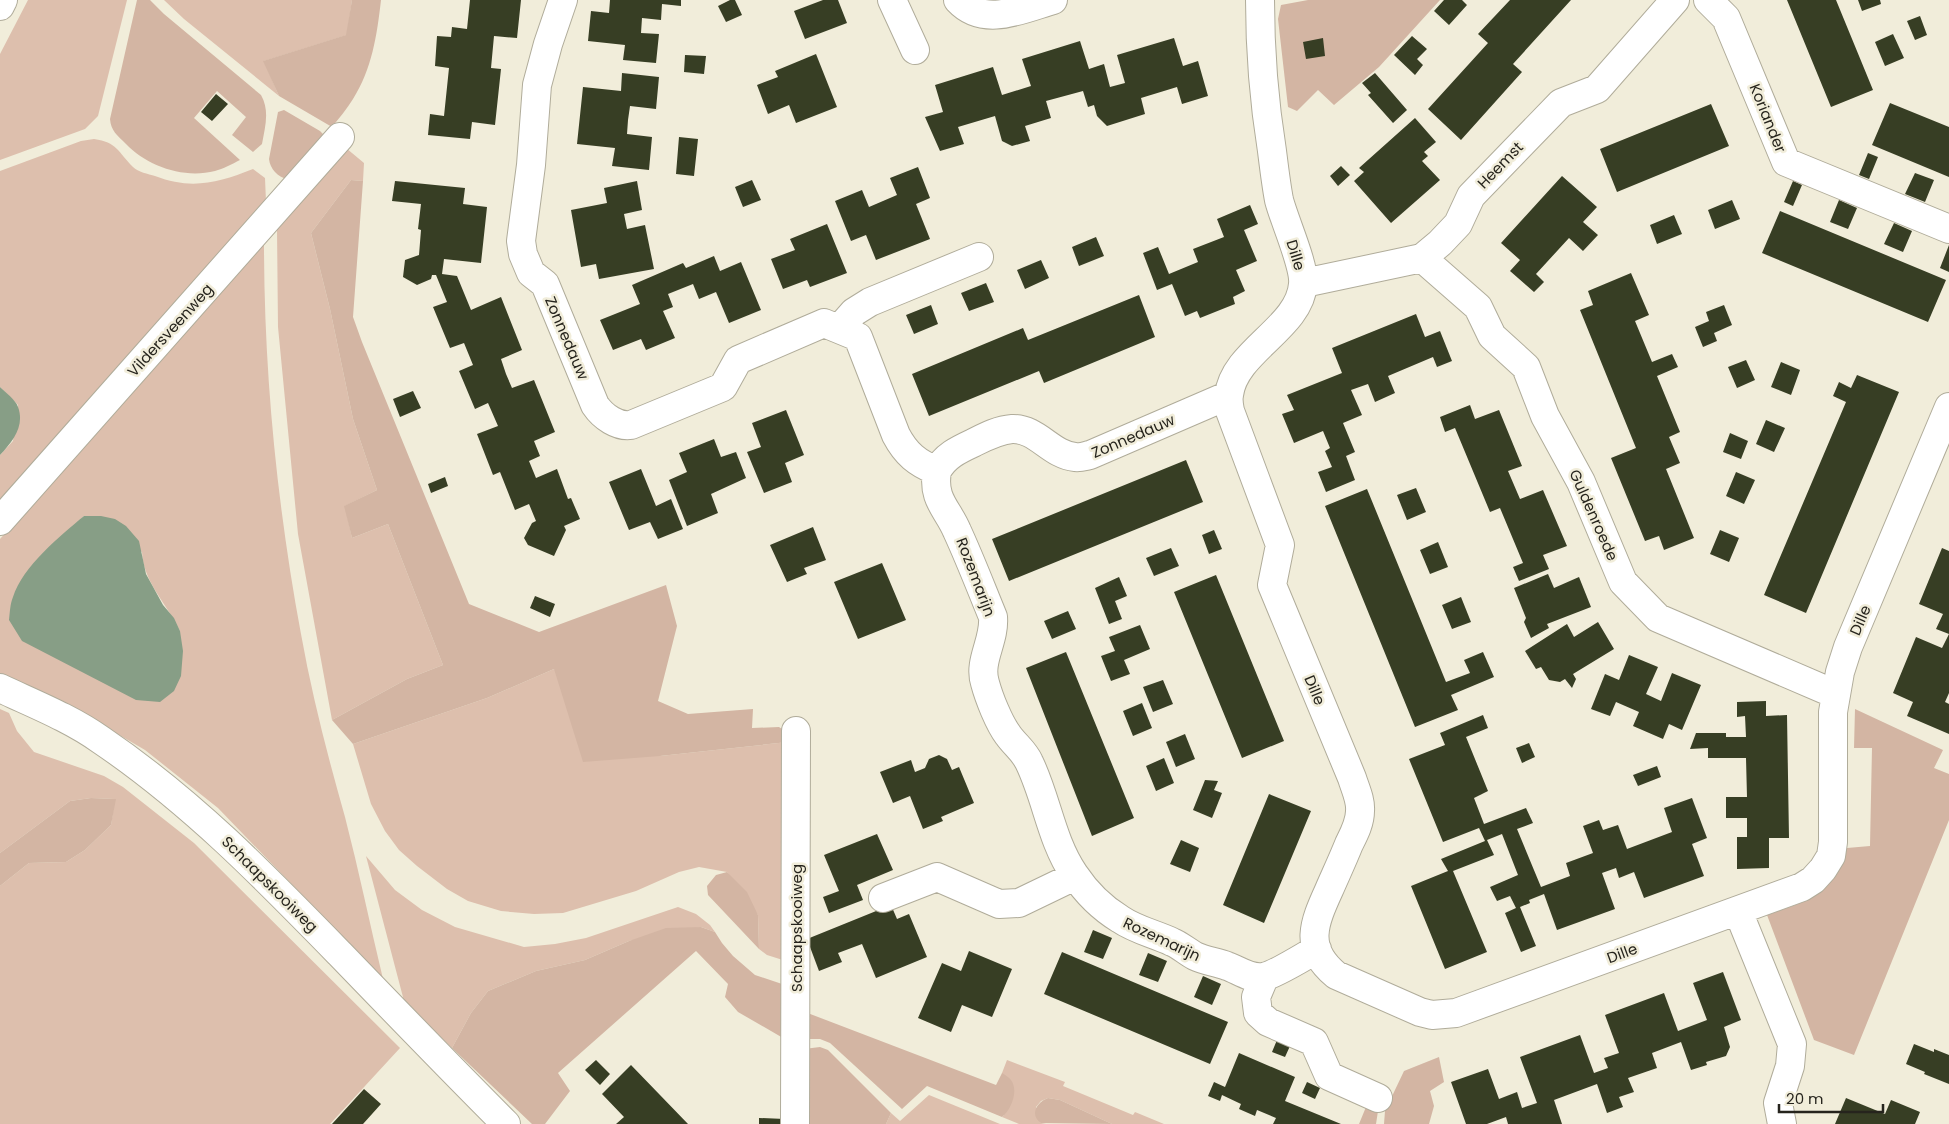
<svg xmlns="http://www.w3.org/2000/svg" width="1949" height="1124" font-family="Poppins,sans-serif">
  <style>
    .green { fill: #ddbfad; fill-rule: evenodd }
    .forest { fill: #d3b5a3 }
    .water { fill: #879e86 }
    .building { fill: #373e24 }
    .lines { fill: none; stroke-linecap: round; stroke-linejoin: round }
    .minor-casing { stroke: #b0ac9a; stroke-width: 30 }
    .tertiary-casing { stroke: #b0ac9a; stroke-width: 30 }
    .minor { stroke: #fff; stroke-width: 28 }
    .tertiary { stroke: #fff; stroke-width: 28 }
    .labels { text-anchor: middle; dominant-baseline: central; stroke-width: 5; stroke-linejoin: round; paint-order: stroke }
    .street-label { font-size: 15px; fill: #26241d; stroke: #f1edda }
  </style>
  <rect width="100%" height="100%" fill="#f1edda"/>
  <path class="green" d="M28,0h99l-29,116 -13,13 -85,31v-106z
    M164,0h188l-5,35 -83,26 15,35 -95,-77z
    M94,139c23,3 24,13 39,28 5,5 15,7 22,9 36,14 63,7 98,-7l12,9 1,24 -266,301v-48l13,-14 5,-36 -18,-18v-216l81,-30z
    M346,148l18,15 -1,18 -12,-1 -40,53 19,76 23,110 24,71 -32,16 7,32 36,-14 55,141 -36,14 -75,41 -34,-186 -20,-207 -1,-98z
    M264,243c0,130 13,262 37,391 11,62 27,123 44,183 14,54 25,108 38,162l-165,-171 -73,-58 -84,-49 -61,-28v-134zM84,516l58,36c1,30 26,53 38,79l-142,-72z
    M554,669l106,87 128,-14 -2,219 -19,-6 -8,-6 -1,-34 -31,-43 -28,-5 -20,5 -43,19 -73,22 -29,1 -33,-3 -33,-10 -21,-12 -30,-23 -18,-16 -14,-19 -14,-27 -18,-60 134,-46z
    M0,709l9,4 8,18 17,21 70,24 19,11 71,56 206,205 -70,76h-330v-238l29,-23 37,-1 19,-12 26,-25 4,-26 -24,-1 -21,3 -70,52z
    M366,856l29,34 27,20 33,17 69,20 31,-3 31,-6 92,-31 18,7 14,11 5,7 -14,-5 -72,14 -44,19 -49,11 -48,20 -17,22 -19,35 -48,-47z
    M1007,1060l58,22 -2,4 70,29 2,-3 29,12h-52l-52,-24 -12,-2 -7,3 -5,6 5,16 5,1h-27l-17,-7 2,-2 -2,-42z
    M929,1095l71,29h-114l5,-11 9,8z"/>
  <path class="forest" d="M137,0h13l14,14 97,81c9,16 4,32 1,49l-9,8 -21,-17 14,-18 -29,-26 -23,27 46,42c-8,4 -17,9 -25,11 -32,8 -68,-5 -89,-27 -9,-9 -15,-13 -16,-25z
    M352,0h29c-4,35 -9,69 -28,99 -6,10 -14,19 -21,28l-53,-31 -16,-35 83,-26z
    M1308,0h132l-61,67 -45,38 -16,-15 -21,21 -9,-4 -10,-88 3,-14z
    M284,110l36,21 3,3 -1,5 -35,40c-9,-2 -17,-10 -18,-20l9,-47z
    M351,180l12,1 -10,136 9,25 107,262 70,28 127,-47 11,41 -19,75 30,13 65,-5 -1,19 27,-1 9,6v9l-128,14 -77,6 -29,-93 -67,29 -134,46 -21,-24 75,-41 36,-14 -55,-141 -36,14 -8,-32 33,-16 -24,-71 -23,-110 -19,-76z
    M1855,709l88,41 -9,18 15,6v46l-95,235 -40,-15 -47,-125c47,-17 61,-17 80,-67l23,-2 2,-98h-18z
    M91,798l25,1 -5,26 -26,25 -19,12 -37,1 -29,23v-33l70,-52z
    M727,872l20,20 11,23 1,34 -51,-54 -1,-9 9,-11z
    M701,927l14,5 7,11 11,13 22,19 30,10 -2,53 -45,-26 -13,-15 3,-13 -32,-33 -138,122 12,18 -25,33h-13l-80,-76 19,-35 17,-22 48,-20 49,-11 44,-19 37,-13z
    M805,1012l191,73 6,-12c3,2 7,4 9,7 8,11 0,30 -9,37l-75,-31 -25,23 -72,-66 -10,-4h-17z
    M820,1047l8,3 63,63 -5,11h-84l2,-75z
    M1439,1057l5,25 -14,9 4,15 -5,18h-45l1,-13 19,-40z
    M1048,1098l12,2 52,24 -71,-1c-12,-8 -4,-21 7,-25z
    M1366,1107l12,4 -2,13h-17z"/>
  <path class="water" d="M0,387c5,5 16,13 18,20 7,19 -5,34 -18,48z
    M84,516h17l14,3 11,7 13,15 7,33 17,31 11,13 6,13 3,20 -2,25 -7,15 -14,11 -24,-2 -114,-59 -13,-21c1,-8 1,-16 4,-23 10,-31 47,-61 71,-81z"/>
  <path class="building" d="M470,0h51l-4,38 -23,-2 -3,32 10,1 -6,56 -23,-3 -2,17 -42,-4 2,-21 14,2 5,-48 -14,-2 2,-30 14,1 1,-10 15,2z
    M610,0h71v6l-19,-2 -1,16 -19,-2 -1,15 18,1 -3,29 -33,-3 2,-15 -37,-4 3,-30 18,2z
    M730,0h5l7,15 -16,7 -8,-16z
    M823,0h15l9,23 -42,16 -11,-28z
    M1444,0h18l5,5 -18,20 -15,-14z
    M1510,0h61l-58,64 9,8 -61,68 -33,-31 60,-66 -10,-9z
    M1787,0h49l37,90 -42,17z
    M1858,0h22l1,4 -19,7z
    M1920,16l7,19 -12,5 -8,-19z
    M1893,34l11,24 -19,8 -10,-24z
    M1412,36l15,13 -10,10 6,6 -8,10 -21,-20z
    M1174,38l9,28 15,-5 10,35 -26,8 -5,-17 -36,11 4,16 -38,12 -10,-10 -3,-11 -6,2 -5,-16 -37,10 5,17 -26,8 5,15 -18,5 -10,-5 -7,-25 -37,11 6,17 -24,7 -15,-34 18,-5 -8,-27 58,-18 9,28 29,-9 -9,-27 58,-18 9,28 15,-5 6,23 15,-4 -8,-28z
    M1323,38l2,18 -19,3 -3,-17z
    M816,54l21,53 -41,16 -7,-18 -21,9 -11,-29 21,-8 -3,-6z
    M685,55l21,1 -2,18 -20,-2z
    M622,73l37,4 -3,32 -26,-3 -2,14 -1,14 25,3 -3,33 -37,-4 3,-18 -38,-4 6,-57 38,4z
    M1375,73l32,37 -14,13 -25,-28 3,-2 -9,-10z
    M216,94l12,10 -16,17 -11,-9z
    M1890,103l59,24v50l-77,-32z
    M1711,104l18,42 -112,46 -17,-43z
    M1415,118l21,24 -12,10 4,4 -6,5 18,19 -49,43 -37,-42 10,-9 -5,-4z
    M679,137l19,2 -4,37 -18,-2z
    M1868,153l10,4 -9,22 -10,-4z
    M1341,166l9,9 -12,11 -8,-10z
    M918,167l12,31 -14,6 14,35 -54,21 -10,-25 -15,6 -16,-40 27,-11 7,17 28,-12 -7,-17z
    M1915,173l19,7 -9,22 -20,-8z
    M1562,176l35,31 -14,15 15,13 -15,16 -14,-13 -33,36 8,8 -10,10 -24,-21 10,-11 -19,-17z
    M752,180l9,20 -18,7 -8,-20z
    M395,181l70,7 -2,16 24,3 -6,56 -37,-4 -2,15 15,2 14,34 30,-13 21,53 -21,9 5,15 6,14 22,-8 21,52 -21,9 6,15 -11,5 7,17 21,-9 11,30 3,-1 9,21 -16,7 2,4 -12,26 -26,-11 -4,-7 8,-15 4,-2 -7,-17 -14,6 -15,-38 -7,3 -16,-41 21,-8 -10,-23 -13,6 -16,-38 14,-6 -9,-22 -14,5 -17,-41 14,-5 -11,-27h-4l-1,4 -14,6 -14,-8 2,-17 14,-5 2,-25 -3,-1 3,-25 -29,-3z
    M637,181l5,29 -18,4 3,15 18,-4 9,44 -55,10 -3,-15 -15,3 -10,-57 36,-7 -3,-15z
    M1793,181l9,4 -9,21 -9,-4z
    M1732,200l8,19 -25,10 -7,-19z
    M1839,200l18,8 -9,21 -18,-7z
    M1250,205l8,19 -14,6 13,31 -21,9 9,21 -12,6 2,7 -35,14 -3,-7 -12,5 -13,-32 -15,6 -14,-37 15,-6 11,27 29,-12 -5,-13 31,-12 -7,-18z
    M1780,211l166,69 -18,42 -166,-69z
    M1674,215l8,19 -25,10 -7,-19z
    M1894,223l18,8 -9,21 -19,-8z
    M827,224l20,49 -37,14 -3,-7 -24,9 -12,-30 24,-9 -5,-11z
    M1096,237l8,19 -25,10 -7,-19z
    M1949,245v27l-9,-4z
    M714,256l6,15 21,-9 20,48 -32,13 -13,-31 -17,7 -6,-15 -25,10 5,13 -10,4 12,27 -29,12 -5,-11 -28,11 -13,-30 40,-16 -8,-19 51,-22 3,5z
    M1041,260l8,18 -24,11 -8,-19z
    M1631,273l18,42 -14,6 17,41 20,-8 6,13 -21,9 23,56 -11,5 11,26 -14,6 28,69 -30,12 -5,-14 -14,5 -34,-83 25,-10 -56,-138 13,-5 -5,-14z
    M986,283l8,19 -25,9 -8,-18z
    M1139,295l16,42 -111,46 -5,-12 -110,45 -17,-42 111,-46 5,12z
    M931,305l7,19 -24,10 -8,-19z
    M1724,305l8,20 -18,8 3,8 -14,6 -8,-20 14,-6 -3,-9z
    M1416,314l9,23 15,-6 12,30 -15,6 -4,-10 -45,19 7,17 -20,9 -7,-18 -17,6 11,25 -19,8 12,29 -9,4 9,24 -29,12 -8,-20 14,-5 -7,-16 5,-3 -7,-17 -29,12 -12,-29 12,-4 -7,-15 55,-22 -10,-25z
    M1746,360l9,20 -18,8 -9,-21z
    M1781,362l19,8 -9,25 -20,-8z
    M1857,375l42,17 -93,221 -42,-18 82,-193 -13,-6 6,-14 12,6z
    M413,391l8,17 -21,9 -7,-18z
    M1470,405l5,14 24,-9 23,56 -14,5 12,28 23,-9 24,56 -24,9 6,14 -30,12 -6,-14 10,-4 -23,-55 -10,4 -35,-84 -10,4 -5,-15z
    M786,410l18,45 -19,8 7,19 -28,11 -17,-41 14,-5 -9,-24z
    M1766,420l19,8 -11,24 -18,-8z
    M1730,433l18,8 -7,18 -18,-7z
    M714,439l7,18 15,-5 10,26 -35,16 7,19 -31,13 -18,-46 18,-8 -8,-19z
    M1186,460l17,42 -194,79 -17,-42z
    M641,469l15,37 15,-7 12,30 -25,10 -8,-17 -21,8 -20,-48z
    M1736,472l19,8 -11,24 -18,-8z
    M445,477l3,9 -17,7 -3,-9z
    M1416,488l10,24 -19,8 -10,-25z
    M1367,489l79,193 24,-9 -6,-13 19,-8 11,25 -43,18 7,15 -43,17 -90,-221z
    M813,527l13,33 -22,8 3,6 -20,8 -17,-37z
    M1214,530l8,19 -13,5 -7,-19z
    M1720,530l19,8 -10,24 -19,-8z
    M1438,542l10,25 -18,7 -10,-24z
    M1171,548l8,18 -25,10 -8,-18z
    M1942,548l7,3v142l-4,9 4,2v30l-42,-18 6,-14 -20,-9 23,-56 26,11 7,-14 -13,-5 7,-15 -24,-10z
    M882,563l24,57 -48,19 -24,-57z
    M1548,574l6,14 25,-11 12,30 -44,17 2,4 -18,10 -7,-16 2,-4 -12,-30z
    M1216,575l68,166 -42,17 -68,-166z
    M1119,577l8,19 -12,5 7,18 -13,5 -14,-36z
    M535,596l20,8 -5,13 -20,-9z
    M1461,597l10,25 -19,7 -10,-24z
    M1068,611l8,18 -24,10 -8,-18z
    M1598,622l16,27 -41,25 3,5 -4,9 -7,-9 -5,3 -11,-2 -8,-13 -5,2 -11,-18 42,-27 7,13z
    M1140,625l10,24 -26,11 6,14 -19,7 -10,-25 14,-5 -6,-14z
    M1066,652l68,166 -42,18 -66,-168z
    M1629,655l29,12 -12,27 15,7 11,-28 29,12 -19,45 -13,-6 -6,15 -30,-13 6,-14 -23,-10 -6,14 -19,-7 14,-35 14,6z
    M1163,680l10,24 -20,8 -10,-25z
    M1766,701v15l21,-1 2,123h-20v30l-32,1v-32h10v-19h-21v-21h21l-1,-39h-38v-10l-18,1 6,-16h30v4h20l-1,-21 -8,1v-15z
    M1142,703l10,25 -19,8 -10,-25z
    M1483,715l5,13 -22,9 22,54 -14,7 10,26 42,-16 7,15 -16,6 24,58 29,-11 -4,-13 27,-10 -10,-27 16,-6 4,10 15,-5 9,24 45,-17 -8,-24 28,-10 15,40 -15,6 12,32 -60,22 -10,-26 -15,6 -3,-10 -14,5 13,36 -58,21 -13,-36 -15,6 1,3 -10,4 16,39 -15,6 -16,-39 11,-5 -6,-12 -13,5 -7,-14 28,-12 -16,-41 -15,6 7,15 -41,16 34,81 -42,17 -34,-83 37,-15 -7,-12 44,-18 -6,-13 -36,14 -34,-83 36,-14 -5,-12z
    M1185,734l10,25 -19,8 -10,-25z
    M1529,743l6,14 -13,6 -6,-15z
    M939,755l8,4 5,11 7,-3 15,36 -33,14 2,4 -20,8 -13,-33 -17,7 -13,-31 31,-12 4,12 10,-4 4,-9z
    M1164,758l10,25 -18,8 -10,-25z
    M1657,766l4,11 -23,9 -5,-11z
    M1205,780l13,1 -4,9 8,3 -10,25 -19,-8z
    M1269,794l42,17 -47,112 -41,-18z
    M877,834l16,36 -36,15 6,15 -34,13 -6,-16 16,-6 -15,-36z
    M1181,840l18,8 -9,24 -20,-8z
    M891,905l6,14 12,-5 18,43 -51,21 -14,-34 -24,9 4,9 -23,9 -12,-32z
    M1093,930l19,8 -9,21 -19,-7z
    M969,951l43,18 -20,48 -30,-12 -11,27 -33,-14 24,-55 19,8z
    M1062,952l166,70 -18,42 -166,-70z
    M1148,953l19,8 -9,21 -19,-7z
    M1723,972l18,48 -17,7 6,20 -4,9 -20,6 1,3 -16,5 -10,-28 -29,11 5,15 -29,10 6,14 -15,5 4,10 -16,6 -10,-29 -43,16 8,24h-54l-2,-7 -19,7h-21l-15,-42 37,-13 11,30 18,-7 5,16 15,-5 -17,-46 60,-22 14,38 14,-5 -4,-10 15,-5 -14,-38 59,-22 14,38 29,-11 -14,-37z
    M1203,976l18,8 -9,21 -18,-8z
    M1277,1040l13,6 -5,11 -13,-5z
    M1914,1044l20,8v-3l15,6v29l-25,-10 1,-2 -19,-8z
    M1239,1053l56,24 -10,24 56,23h-68l3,-6 -19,-8 -2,6 -16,-7 2,-5 -19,-9 -2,6 -12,-5 6,-14 11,5z
    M596,1060l14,14 -10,11 -15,-15z
    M631,1065l57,59h-72l8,-7 -22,-23z
    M1307,1082l13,6 -5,11 -13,-6z
    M364,1089l17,15 -18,20h-31z
    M1846,1098l39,16 6,-14 29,12 -5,12h-80z
    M759,1118l26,1v5h-26z"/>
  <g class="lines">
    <g class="minor-casing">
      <path id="minor" d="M563,0l-15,44 -11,41 -6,80 -10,76 2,13 8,19 14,11 50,121c8,12 23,22 36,20l92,-38 15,-27 86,-37 34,14 38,98c10,19 21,28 41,36 8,-15 21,-21 36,-28 12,-6 25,-13 39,-14 25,-1 39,26 63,28 4,1 10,-1 15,-2l139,-60
        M892,0l23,50
        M958,0c26,28 64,9 95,0
        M1260,0c0,51 4,101 12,151 2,16 4,33 7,49 5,20 26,66 24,84 -3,44 -69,67 -74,111 -1,5 0,11 1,16l50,134 -8,40 80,193c3,10 9,22 8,33 0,12 -6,23 -11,33 -6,15 -13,30 -20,46 -15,33 -26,58 7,85l84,37 12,3 24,-2 346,-126 11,-7 10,-11 8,-13 2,-14v-130l7,-40 8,-25 101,-240
        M1708,0l18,18 60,144 163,67
        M1422,258l56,49 14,29 34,31 19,49 36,66 42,100 35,36 177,76
        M1304,283l118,-25 18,-15 18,-19 13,-28 90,-93 36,-14 78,-89
        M839,329l15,-17 16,-10 109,-45
        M937,471c-5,29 11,38 20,60 13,28 24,57 36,86 2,24 -15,44 -8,66 4,15 14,40 23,52 7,10 16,16 21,27 18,37 22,78 45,112 12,18 28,34 46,45 16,11 35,15 52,23 8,3 15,10 23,14 10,5 22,6 32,10 12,4 22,13 36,11 9,-1 44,-22 54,-28
        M0,521l340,-384
        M0,688c34,16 70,30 101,52 90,61 163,136 239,214 55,57 110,114 166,170
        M883,898l54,-21 62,27 20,-1 56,-27
        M1738,911l54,133 -2,22 -12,37 4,21
        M1264,978l-8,19 2,16 10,9 46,20 15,34 49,22
        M795,1124l1,-393"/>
    </g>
    <g class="tertiary-casing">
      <path id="tertiary" d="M0,6l3,-6"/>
    </g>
    <use href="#minor" class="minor"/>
    <use href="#tertiary" class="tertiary"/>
  </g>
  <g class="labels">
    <g class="street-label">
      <text transform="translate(1768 118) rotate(68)">Koriander</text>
      <text transform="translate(1500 165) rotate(-46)">Heemst</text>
      <text transform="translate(1296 255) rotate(73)">Dille</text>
      <text transform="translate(170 330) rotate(-48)">Vildersveenweg</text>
      <text transform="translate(567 338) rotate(67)">Zonnedauw</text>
      <text transform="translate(1133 436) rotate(-23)">Zonnedauw</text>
      <text transform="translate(1594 515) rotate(66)">Guldenroede</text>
      <text transform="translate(976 577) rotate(69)">Rozemarijn</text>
      <text transform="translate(1860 620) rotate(-67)">Dille</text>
      <text transform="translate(1315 690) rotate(67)">Dille</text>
      <text transform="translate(270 884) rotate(45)">Schaapskooiweg</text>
      <text transform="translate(796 928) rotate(-90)">Schaapskooiweg</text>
      <text transform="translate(1162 939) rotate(25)">Rozemarijn</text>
      <text transform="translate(1622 953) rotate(-20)">Dille</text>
    </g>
  </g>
  <path d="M1779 1104v8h104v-8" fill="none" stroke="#26241d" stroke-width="2.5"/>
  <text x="1786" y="1104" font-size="15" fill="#26241d" stroke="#f1edda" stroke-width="4" paint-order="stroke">20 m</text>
</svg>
